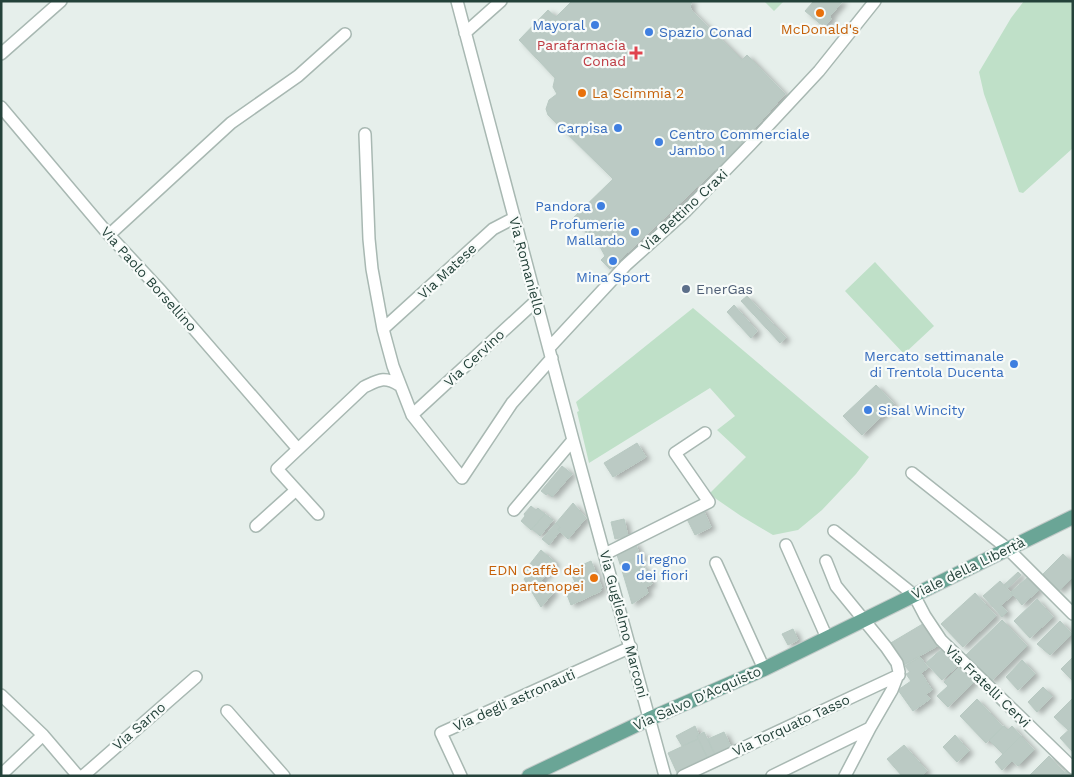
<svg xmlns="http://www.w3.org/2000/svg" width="1074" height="777" font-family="'Work Sans',sans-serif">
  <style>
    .green { fill: #bfe0c8 }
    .building { fill: #bbcac4; stroke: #b8c9c2; filter: url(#shadow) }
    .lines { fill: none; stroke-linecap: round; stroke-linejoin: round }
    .minor-casing { stroke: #a8b8b2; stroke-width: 14 }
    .major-casing { stroke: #c2cac8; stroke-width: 16 }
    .minor { stroke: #fff; stroke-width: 11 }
    .major { stroke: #6aa596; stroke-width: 14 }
    .food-dot { fill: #e8710a; stroke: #f7fbf9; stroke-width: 2 }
    .shop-dot { fill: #3f7fe0; stroke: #f7fbf9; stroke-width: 2 }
    .health-dot { fill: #e0444e; stroke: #f7fbf9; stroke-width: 2 }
    .service-dot { fill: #5c6f8a; stroke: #f7fbf9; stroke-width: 2 }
    .labels { text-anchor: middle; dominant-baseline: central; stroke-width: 4.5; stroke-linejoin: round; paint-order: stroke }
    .shop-label { font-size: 14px; fill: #366cbe; stroke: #f7fbf9; text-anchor: end }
    .food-label { font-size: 14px; fill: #c56008; stroke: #f7fbf9 }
    .health-label { font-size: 14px; fill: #be3a42; stroke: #f7fbf9; text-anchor: end }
    .street-label { font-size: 14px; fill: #24423a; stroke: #f7fbf9 }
    .service-label { font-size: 14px; fill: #4e5e75; stroke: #f7fbf9; text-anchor: start }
  </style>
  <defs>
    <filter id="shadow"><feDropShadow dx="4.5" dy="2.5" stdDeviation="2.5" flood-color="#0004"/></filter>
  </defs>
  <rect width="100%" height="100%" fill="#e6efeb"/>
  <path class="green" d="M764,1h20l-10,10z
    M1024,1h49v147l-50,45 -4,-1 -35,-98 -5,-22 32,-54z
    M875,262l59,64 -30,28 -59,-63z
    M693,308l176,149 -13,17 -34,36 -24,20 -25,5 -32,-19 -32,-22 37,-37 -29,-27 18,-14 -25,-28 -121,75 -12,-51 2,-1 -3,-9z"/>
  <path class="building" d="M572,1h120l-2,6 2,4 50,49 5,-5 38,39 -53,60 -122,115 -9,-9 4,-4 -6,-11 -27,-26 41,-40 -65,-64 -2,-6 3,-9 8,-6 -4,-7 2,-9 -36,-38 29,-30 8,7z
    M817,1h26l-13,15 1,3 -7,8 -19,-16 8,-9z
    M747,296l39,42 -6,5 -39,-42z
    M734,305l23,26 -6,7 -24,-26z
    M876,385l18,19 -32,31 -19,-19z
    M637,443l9,14 -33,20 -9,-14z
    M562,466l10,8 -20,23 -4,-4 -2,2 -5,-4z
    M573,503l13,15 -18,21 -10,-9 2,-3 -4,-4z
    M531,506l5,4 2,-2 7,6 -14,16 -10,-9 4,-5 -1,-2z
    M702,507l9,20 -16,8 -10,-20z
    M545,514l8,6 -13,16 -8,-7z
    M624,519l4,17 -13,3 -4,-17z
    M556,523l4,4 -2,3 2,1 -11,14 -7,-6z
    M635,542l4,11 4,1v4l-3,1 -2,-2 -18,7 -4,-12z
    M541,550l15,13 -15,18 -15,-12z
    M1063,554l10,9v14l-14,14 -16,-17z
    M638,557l3,10 -17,10 -4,-13z
    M591,561l11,27 -2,1 1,2 -30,14 -7,-18 11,-5 -3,-6 5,-3 -2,-5z
    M644,566l8,18 -6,3 2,6 -16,11 -8,-27z
    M530,572l24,20 -13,15 -17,-28z
    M1018,572l3,3 -13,13 -4,-3z
    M1028,577l11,13 -17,15 -11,-13z
    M1000,581l13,14 -12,10 6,7 -5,5 -19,-21z
    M975,593l21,23 -33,31 -22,-23z
    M1037,599l16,18 -23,21 -16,-17z
    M1002,620l25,26 -36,35 -25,-26z
    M1060,621l12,13 -22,21 -13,-11z
    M926,622l13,23 -37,21 -13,-22z
    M793,629l5,11 -10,5 -6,-11z
    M944,647l16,17 -18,16 -16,-17z
    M920,657l8,11 -7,5 11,17 -6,4 4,5 -17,12 -15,-21 13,-9 -5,-7 4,-2 -5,-6z
    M1073,657v24l-12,-12z
    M1022,660l13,14 -17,16 -12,-13z
    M960,666l14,16 -26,25 -11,-11 11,-10 -4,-4z
    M1043,687l9,9 -15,16 -9,-10z
    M977,699l26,28 -17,16 -26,-27z
    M1072,699l1,26 -5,5 -14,-13z
    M695,726l4,9 -2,1 1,3 -16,7 -6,-10z
    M1004,726l4,4 4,-4 9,10 -18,18 -14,-14z
    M1073,726v24l-1,1 -12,-13z
    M704,732l12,25 -7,4 -12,-25z
    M724,732l8,17 -16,8 -8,-18z
    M955,735l14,16 -12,11 -14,-15z
    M1021,736l13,14 -16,16 -6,-5 -10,9 -7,-8z
    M698,739l11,22 -31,14 -10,-22z
    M904,745l23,26 -6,5h-19l-15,-17z
    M1049,756l15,16 -4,4h-31z
    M1067,770l5,6h-12z"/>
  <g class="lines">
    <g class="minor-casing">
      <path id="minor" d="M457,1l116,439 92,336
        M465,33l36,-32
        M1,54l60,-53
        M1,107l108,128 52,56 137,158
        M365,134l4,105 3,30 11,60 10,37 19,49 50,63 50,-75 40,-45
        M109,235l122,-112 67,-47 47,-42
        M383,329l110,-100 21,-11
        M549,348l77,-83 60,-54 64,-66 69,-74 56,-70
        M412,415l125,-115
        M912,473l96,76 65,65
        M514,510l59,-70
        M318,514l-41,-45 87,-82c15,-7 20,-11 35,-2
        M256,526l40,-36
        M834,531l80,64 11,21 16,24 132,128
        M786,545l41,93
        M605,554l104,-52 -34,-49 30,-20
        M826,561l10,25 50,61 11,16 2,9 -7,18 -22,38 -25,48
        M716,563l48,106
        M1,695l42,40 35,41
        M227,711l57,65
        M1,775l42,-40
        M83,776l113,-99
        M461,776l-20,-43 190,-86
        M683,776l216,-101
        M772,776l98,-48"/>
    </g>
    <g class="major-casing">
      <path id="major" d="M529,776l120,-57 115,-50 309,-152"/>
    </g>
    <use href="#minor" class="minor"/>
    <use href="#major" class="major"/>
  </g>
  <g class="food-dot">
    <circle cx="820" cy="13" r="5"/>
    <circle cx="582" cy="93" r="5"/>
    <circle cx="594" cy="578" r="5"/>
  </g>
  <g class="shop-dot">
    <circle cx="595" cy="25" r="5"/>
    <circle cx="649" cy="32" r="5"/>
    <circle cx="618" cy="128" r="5"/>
    <circle cx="659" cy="142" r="5"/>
    <circle cx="601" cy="206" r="5"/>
    <circle cx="635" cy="232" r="5"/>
    <circle cx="613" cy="261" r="5"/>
    <circle cx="1014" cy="364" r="5"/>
    <circle cx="868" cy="410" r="5"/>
    <circle cx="626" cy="567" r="5"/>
  </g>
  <path class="health-dot" d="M633.5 45.5h5v5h5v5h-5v5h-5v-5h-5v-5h5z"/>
  <circle class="service-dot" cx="686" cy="289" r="5"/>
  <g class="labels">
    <g class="shop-label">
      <text x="585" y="25">Mayoral</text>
      <text x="659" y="32" text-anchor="start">Spazio Conad</text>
      <text x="608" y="128">Carpisa</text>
      <text x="669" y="134" text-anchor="start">Centro Commerciale<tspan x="669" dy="16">Jambo 1</tspan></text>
      <text x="591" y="206">Pandora</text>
      <text x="625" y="224">Profumerie<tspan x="625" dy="16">Mallardo</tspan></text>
      <text x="613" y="277" text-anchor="middle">Mina Sport</text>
      <text x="1004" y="356">Mercato settimanale<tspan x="1004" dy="16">di Trentola Ducenta</tspan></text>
      <text x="878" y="410" text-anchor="start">Sisal Wincity</text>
      <text x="636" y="559" text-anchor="start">Il regno<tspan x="636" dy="16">dei fiori</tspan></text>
    </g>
    <g class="food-label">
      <text x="820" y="29">McDonald's</text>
      <text x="592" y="93" text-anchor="start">La Scimmia 2</text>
      <text x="584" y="570" text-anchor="end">EDN Caffè dei<tspan x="584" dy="16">partenopei</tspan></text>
    </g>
    <g class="health-label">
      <text x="626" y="45">Parafarmacia<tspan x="626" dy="16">Conad</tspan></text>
    </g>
    <g class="street-label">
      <text transform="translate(684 210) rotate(-43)">Via Bettino Craxi</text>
      <text transform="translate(527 266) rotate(75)">Via Romaniello</text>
      <text transform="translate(447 271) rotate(-43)">Via Matese</text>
      <text transform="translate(149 279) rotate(48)">Via Paolo Borsellino</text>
      <text transform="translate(474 358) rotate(-43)">Via Cervino</text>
      <text transform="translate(968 568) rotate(-26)">Viale della Libertà</text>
      <text transform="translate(624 624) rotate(75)">Via Guglielmo Marconi</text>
      <text transform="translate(988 686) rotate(44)">Via Fratelli Cervi</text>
      <text transform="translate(697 698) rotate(-24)">Via Salvo D'Acquisto</text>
      <text transform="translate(514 700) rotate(-24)">Via degli astronauti</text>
      <text transform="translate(791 725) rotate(-25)">Via Torquato Tasso</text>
      <text transform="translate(139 726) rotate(-41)">Via Sarno</text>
    </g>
    <g class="service-label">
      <text x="696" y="289">EnerGas</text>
    </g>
  </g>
  <rect width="1074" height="777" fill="none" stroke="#24423a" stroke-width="5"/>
</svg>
